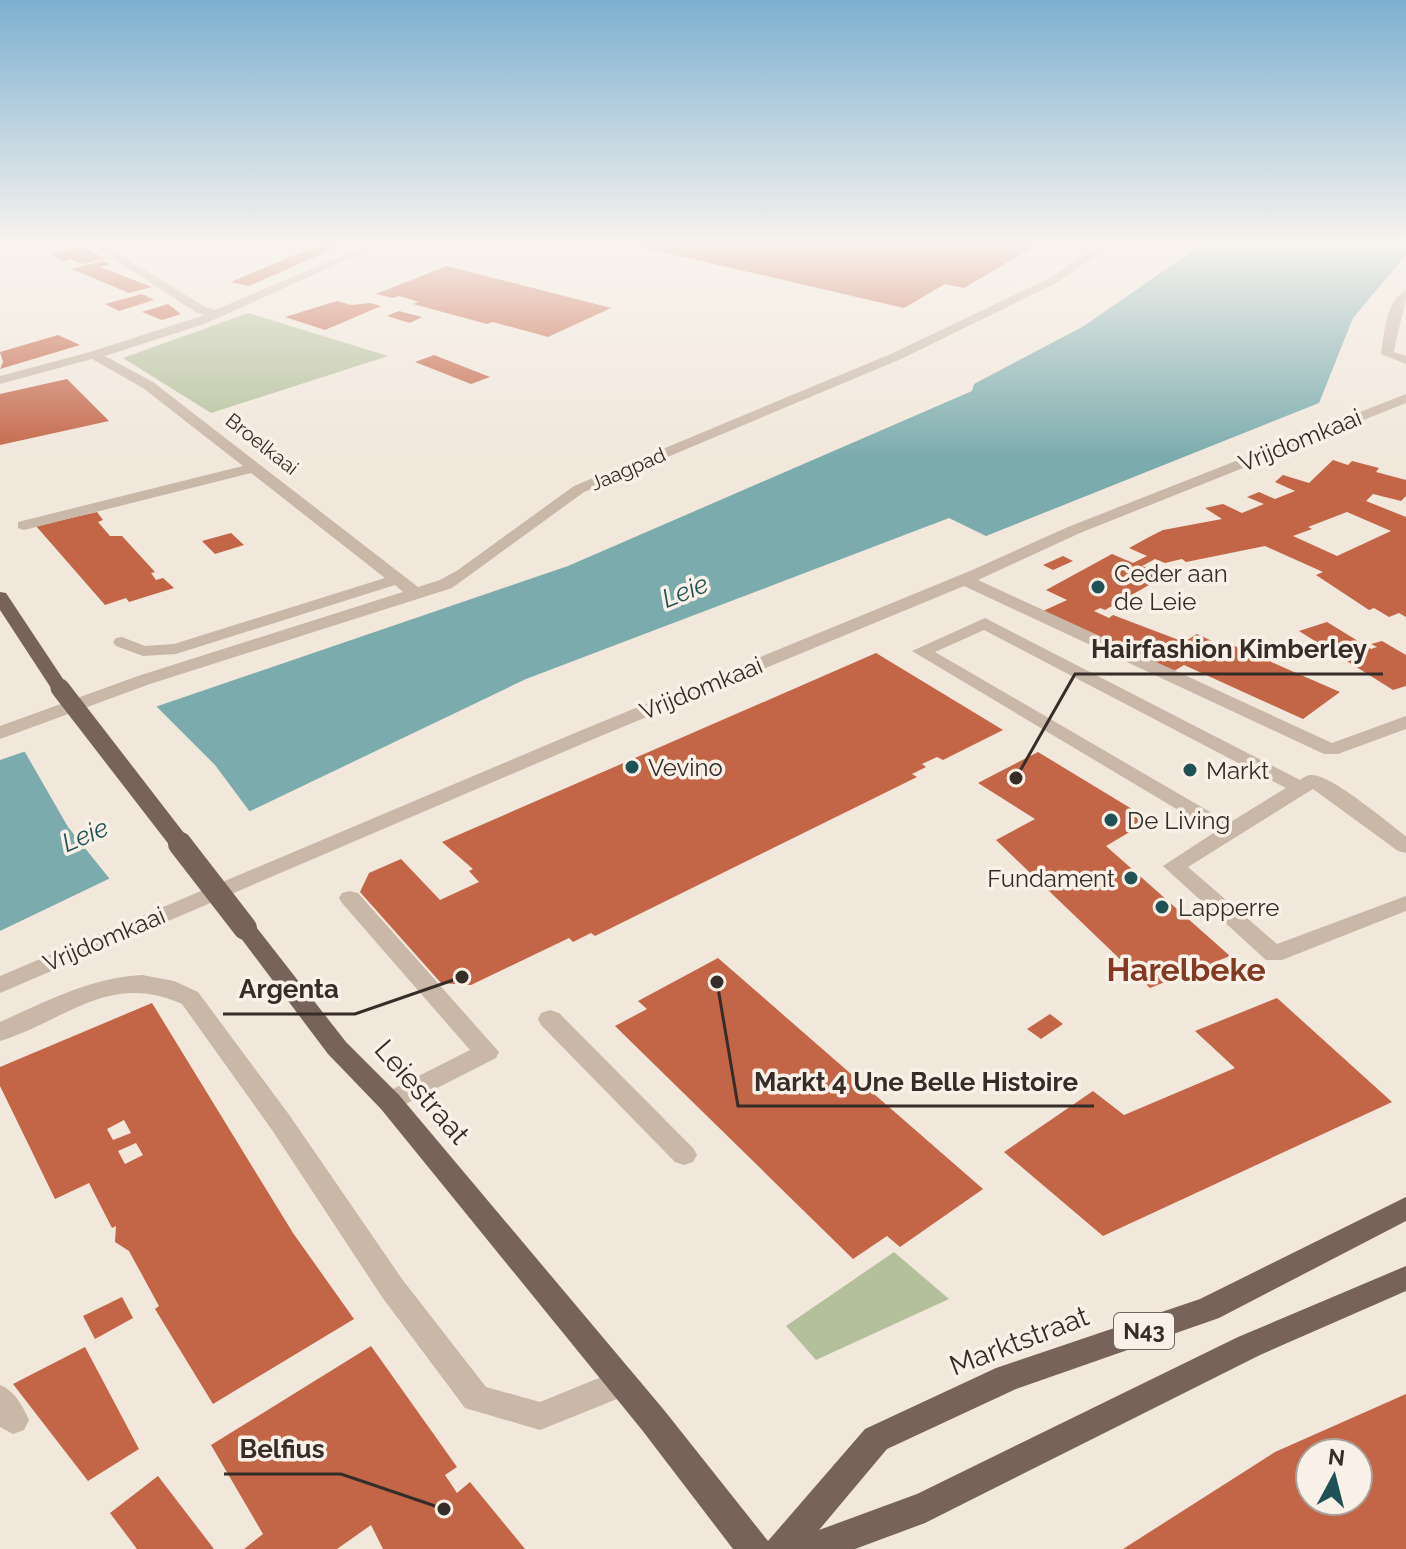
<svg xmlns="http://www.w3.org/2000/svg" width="1406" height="1549" font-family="Raleway,sans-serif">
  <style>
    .green { fill: #b4c09b }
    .water { fill: #7babad }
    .pier { fill: #f1e7db }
    .building { fill: #c36547; fill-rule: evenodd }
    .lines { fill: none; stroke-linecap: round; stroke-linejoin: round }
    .minor { fill: #c9b7a7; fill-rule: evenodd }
    .major { fill: #776359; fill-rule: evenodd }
    .major-bridge-far1 { stroke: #776359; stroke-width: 19 }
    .major-bridge { stroke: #776359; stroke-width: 24 }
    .poi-dot { fill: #1e5256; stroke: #f9f1e7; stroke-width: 3 }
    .labels { text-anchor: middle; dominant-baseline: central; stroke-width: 7; stroke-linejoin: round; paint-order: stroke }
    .far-street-label { font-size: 20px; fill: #362c28; stroke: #f9f1e7 }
    .shield { fill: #f9f1e7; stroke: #706761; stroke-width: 2 }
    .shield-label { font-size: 22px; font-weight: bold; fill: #362c28 }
    .street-label { font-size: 24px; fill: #362c28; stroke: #f9f1e7 }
    .poi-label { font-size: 24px; fill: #362c28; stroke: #f9f1e7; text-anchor: start }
    .water-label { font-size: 26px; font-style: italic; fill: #1e5256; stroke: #f9f1e7 }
    .near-street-label { font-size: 28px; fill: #362c28; stroke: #f9f1e7 }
    .district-label { font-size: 32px; font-weight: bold; fill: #833a23; stroke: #f9f1e7 }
    .leader { fill: none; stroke: #362c28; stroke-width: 3 }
    .callout-dot { fill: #362c28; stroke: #f9f1e7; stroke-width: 3 }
    .callout-label { font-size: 26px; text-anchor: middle; font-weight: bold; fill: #362c28; stroke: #f9f1e7; stroke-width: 7; stroke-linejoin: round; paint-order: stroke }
  </style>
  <rect width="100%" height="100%" fill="#f1e7db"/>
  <path class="green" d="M248,313l140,43 -177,57 -88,-55z
    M894,1252l55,47 -133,61 -30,-34z"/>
  <path class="water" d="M1205,242h201v13l-53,63 -34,85 -333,133 -37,-18 -423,161 -526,252v-171l568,-194 404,-175 2,-7 110,-58z"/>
  <path class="pier" d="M153,703l62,62 38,51 -140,67 -45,-56 -46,-80z"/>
  <path class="building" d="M325,242l17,3 -93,41 -18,-4z
    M619,242h423l-78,46 -19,-4 -41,24z
    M79,246l14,7 13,5 -23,6 -13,-5 -8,3 -10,-8z
    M102,261l9,3 -11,3 52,20 -23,6 -57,-24z
    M447,266l164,42 -63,29 -55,-15 -6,2 -74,-20 6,-2 -20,-6 -6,2 -17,-4z
    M142,294l12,6 -35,11 -14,-7z
    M337,301l14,4 19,-2 11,3 -56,24 -40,-13z
    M168,304l13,10 -19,6 -20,-8z
    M399,311l23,6 -12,6 -23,-7z
    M58,335l22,10 -80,24 3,-7 -3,-10z
    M434,355l56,22 -19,7 -56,-22z
    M67,379l42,42 -109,24v-51z
    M1333,460l15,5 4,-4 27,7 -3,4 30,8v16l-5,5 -28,-7 -7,7 40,16v100l-7,-4 -10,4 -15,-9 -5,2 -53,-35 7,-3 -58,-26 -79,16 -4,-3 -17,4 -10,-4 -13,7 23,10 -60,34 -5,-2 -6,3 15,7 4,-3 71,27 13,-8 15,7 -3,1 7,3 -5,3 8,4 11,-8 110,48 -37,27 -119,-54 -10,6 -131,-60 24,-11 -21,-10 66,-36 21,9 14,-7 -18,-8 22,-12 12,-6 59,-11 -17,-11 18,-4 19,9 22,-9 -17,-7 12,-5 16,7 20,-8 -20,-9 8,-7 26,8zM1347,512l44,19 -54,25 -44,-20 19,-7 -4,-2z
    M97,512l6,8 -5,2 12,14h12l33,36 -4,1 5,7 7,-2 11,10 -45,14 -3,-4 -21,7 -69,-79z
    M231,533l13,12 -29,9 -13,-13z
    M1063,556l10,5 -20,9 -10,-5z
    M1327,622l44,27 6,-2 -6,-3 11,-3 24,14v31l-13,4 -94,-59z
    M876,653l127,77 -60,30 -6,-3 -15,7 4,3 -14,7 5,3 -322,159 -4,-3 -18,9 -4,-4 -98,47 -30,-2 -81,-91 9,-19 32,-14 39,41 39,-18 -10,-11 4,-2 -31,-27z
    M1038,752l112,68 -44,26 124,110 -80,32 -154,-148 39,-21 -57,-36z
    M718,958l265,231 -83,58 -13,-11 -34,23 -238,-233 32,-17 -9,-8z
    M1277,998l115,104 -289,134 -99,-84 89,-61 31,24 111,-47 -40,-37z
    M152,1003l141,230 61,86 -141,85 -58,-95 4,-3 -30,-55 -14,-9 1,-16 -4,2 -23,-45 -34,16 -55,-113v-19zM124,1120l7,13 -18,7 -6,-11zM136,1143l7,12 -18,9 -7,-13z
    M1050,1014l13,10 -22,15 -14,-10z
    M122,1297l11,21 -38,21 -12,-23z
    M371,1346l86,121 -12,8 12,18 13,-11 55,67h-142l-12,-24 -34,24h-93l19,-15 -52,-89z
    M85,1347l54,102 -51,32 -75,-97z
    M1406,1394v155h-283l152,-97zM1310,1453h48v48h-48z
    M158,1476l56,73h-77l-27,-36z"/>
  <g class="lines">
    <path class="minor" d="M88,242h12l105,65 10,3 159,-68h13l-183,82 -99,32 48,26 265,205 22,-7 18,-10 116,-84 319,-133 155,-74 56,-37h12l-60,41 -155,76 -317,133 -132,96 -302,96 -150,55v-13l138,-50 265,-84 -8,-7 -219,69 -33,2 -27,-10 -3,-4 3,-4 6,-1 23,9 29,-2 211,-66 -134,-105 -227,57 -6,-2v-6l225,-56 -100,-78 -51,-29 -92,25v-8l90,-24 115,-37 -8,-2z
      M1406,290c0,19 -9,41 -12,62l12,4v8l-25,-10c3,-20 5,-54 25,-64z
      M1406,394v9l-326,130 -102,47 354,163 74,-27v13l-68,25h-14l-360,-168 -368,152 -596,255v-17l582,-246 388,-159 98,-44z
      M985,618l315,162c4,-3 7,-5 12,-5 20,0 76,48 94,61v17l-8,-2 -85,-62 -125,78 89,77 129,-48v15l-124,49h-16l-103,-94 52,-34 -303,-181zM984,630l302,158 -57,35 -294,-171z
      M350,891l8,2 141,159 -3,6 -106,54 -9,-3 -4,-7 4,-7 89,-45 -128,-147 -3,-5 3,-5z
      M142,975l32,6 24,11 92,124 112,163 84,108 54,15 81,-33 11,4 4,10 -4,10 -92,37 -75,-22 -83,-111 -110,-167 -90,-126c-74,-33 -116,17 -182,37v-19c47,-21 90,-44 142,-47z
      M550,1010l9,3 134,135 4,7 -4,7 -9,3 -9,-3 -134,-137 -3,-6 3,-6z
      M0,1385c15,6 22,20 29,35l-5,10 -11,4 -13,-7z"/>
    <path class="major" d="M0,592l6,1 63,95 -2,4h-14l-2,-4 -51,-78z
      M245,920l8,3 93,119 53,53 265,315 104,131 97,-112 131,-61 204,-69 206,-102v24l-187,97 -203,71 -129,60 -68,81 98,-36 321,-157 168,-71v25l-146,64 -335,168 -70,26h-122l-91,-119 -261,-321 -53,-55 -91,-121 -3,-5 3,-5z"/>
    <path class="major-bridge-far1" d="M60,688l122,158"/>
    <path class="major-bridge" d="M180,844l65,84"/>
  </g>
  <linearGradient id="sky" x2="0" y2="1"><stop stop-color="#7cb0d0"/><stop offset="0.53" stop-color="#f9f4ef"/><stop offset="1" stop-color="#f9f4ef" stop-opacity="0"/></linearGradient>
  <rect width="1406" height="459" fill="url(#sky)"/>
  <g class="poi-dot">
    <circle cx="1098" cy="587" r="8"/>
    <circle cx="632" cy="767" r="8"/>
    <circle cx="1190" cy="770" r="8"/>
    <circle cx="1111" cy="820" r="8"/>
    <circle cx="1131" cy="878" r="8"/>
    <circle cx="1162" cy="907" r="8"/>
  </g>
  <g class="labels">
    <g class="far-street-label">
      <text transform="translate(262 444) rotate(38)">Broelkaai</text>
      <text transform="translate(628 469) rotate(-23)">Jaagpad</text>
    </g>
    <rect class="shield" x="1114" y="1313" width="60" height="36" rx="6"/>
    <g class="shield-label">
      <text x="1144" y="1331">N43</text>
    </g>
    <g class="street-label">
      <text transform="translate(1300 440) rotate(-22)">Vrijdomkaai</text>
      <text transform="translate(701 688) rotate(-22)">Vrijdomkaai</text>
      <text transform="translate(104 939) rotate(-23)">Vrijdomkaai</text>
    </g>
    <g class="poi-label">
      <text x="1114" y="573">Ceder aan<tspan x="1114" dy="28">de Leie</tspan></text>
      <text x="648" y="767">Vevino</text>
      <text x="1206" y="770">Markt</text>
      <text x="1127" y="820">De Living</text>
      <text x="1115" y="878" text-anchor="end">Fundament</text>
      <text x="1178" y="907">Lapperre</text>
    </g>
    <g class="water-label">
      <text transform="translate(685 591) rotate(-22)">Leie</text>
      <text transform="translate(85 835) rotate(-23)">Leie</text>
    </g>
    <g class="near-street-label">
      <text transform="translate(422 1092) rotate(49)">Leiestraat</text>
      <text transform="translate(1019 1341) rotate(-21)">Marktstraat</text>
    </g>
    <g class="district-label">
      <text x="1186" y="969">Harelbeke</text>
    </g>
  </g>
  <path class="leader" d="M1016 778L1075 674H1383M462 977L355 1014H223M717 982L738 1106H1094M444 1509L341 1474H224"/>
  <g class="callout-dot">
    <circle cx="1016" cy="778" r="8"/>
    <circle cx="462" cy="977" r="8"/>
    <circle cx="717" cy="982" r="8"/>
    <circle cx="444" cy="1509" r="8"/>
  </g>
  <g class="callout-label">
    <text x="1229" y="658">Hairfashion Kimberley</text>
    <text x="289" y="998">Argenta</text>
    <text x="916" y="1091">Markt 4 Une Belle Histoire</text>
    <text x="282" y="1458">Belfius</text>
  </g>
  <g transform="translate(1334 1477) rotate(7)"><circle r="38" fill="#f9f1e7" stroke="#aba29b" stroke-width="2"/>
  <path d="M0-6L14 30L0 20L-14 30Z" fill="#1e5256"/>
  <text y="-12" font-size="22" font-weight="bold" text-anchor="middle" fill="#362c28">N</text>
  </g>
</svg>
